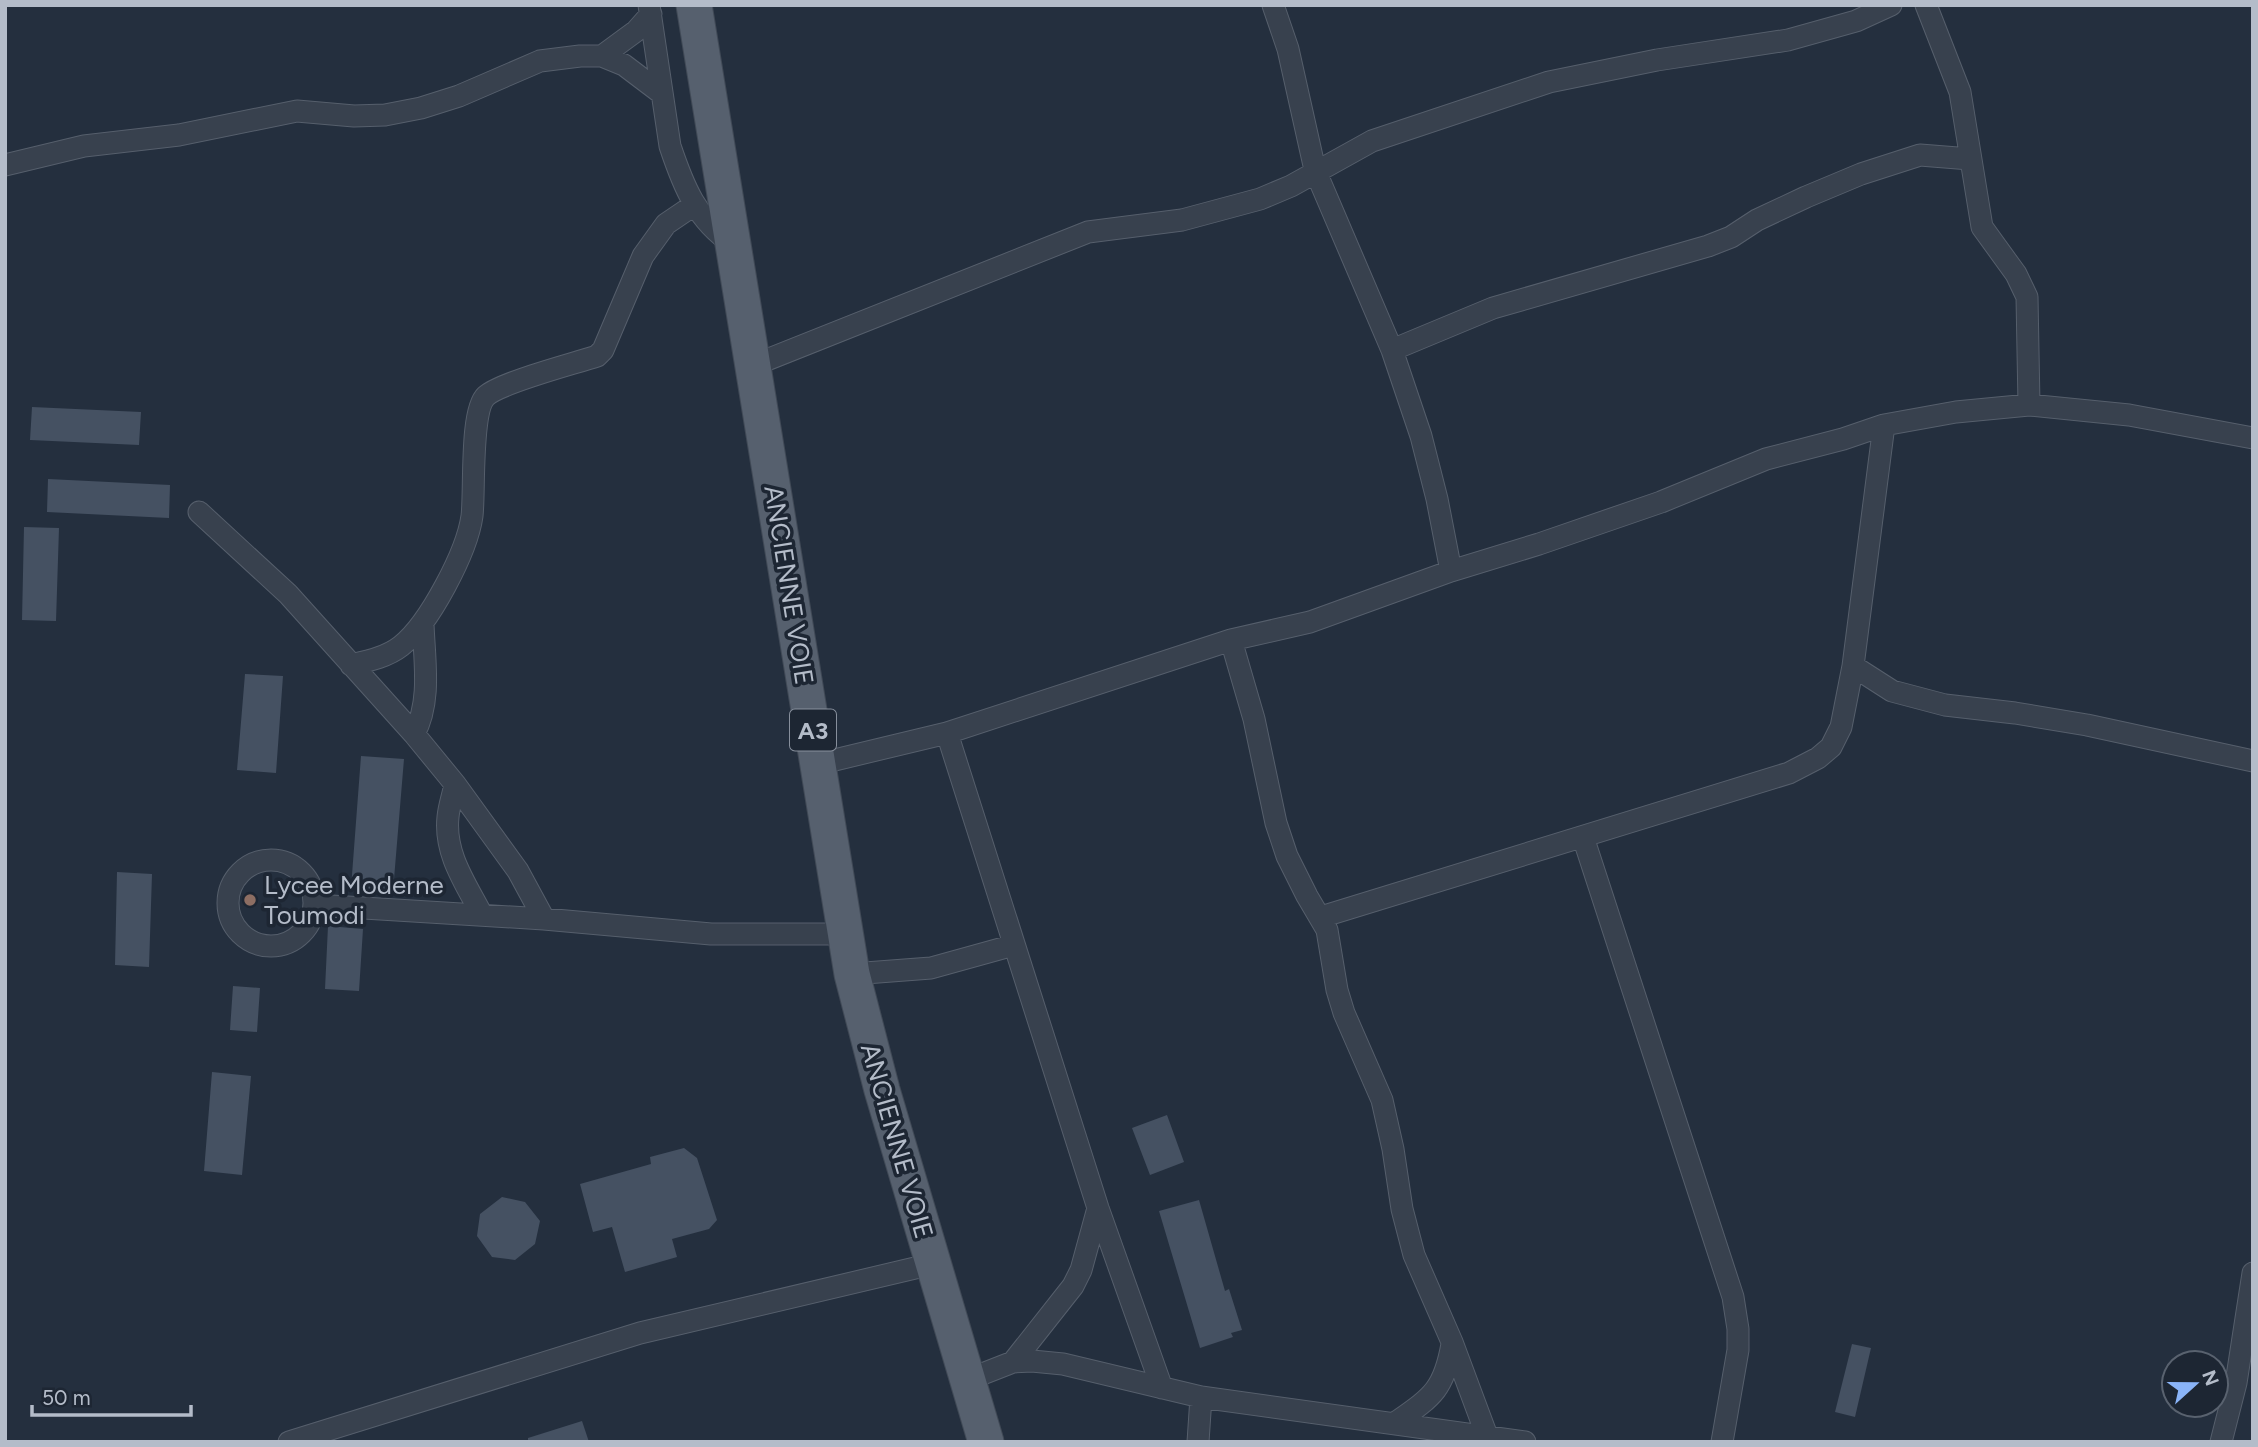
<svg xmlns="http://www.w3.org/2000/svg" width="2258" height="1447" font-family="Figtree,sans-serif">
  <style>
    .building { fill: #455162 }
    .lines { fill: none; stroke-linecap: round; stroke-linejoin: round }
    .street-casing { stroke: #565f6c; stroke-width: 23 }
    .primary-casing { stroke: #414a57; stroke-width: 37 }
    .street { stroke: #38414e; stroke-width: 21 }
    .primary { stroke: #56606e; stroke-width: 35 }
    .education-dot { fill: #8d6e63; stroke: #1d2633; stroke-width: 2.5 }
    .labels { text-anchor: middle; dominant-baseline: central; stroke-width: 7; stroke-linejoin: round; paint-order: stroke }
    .shield { fill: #1d2633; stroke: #878f9c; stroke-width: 2 }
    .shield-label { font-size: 24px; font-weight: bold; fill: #b4bcc9 }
    .street-label { font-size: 26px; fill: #b4bcc9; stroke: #1d2633 }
    .poi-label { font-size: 26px; fill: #b4bcc9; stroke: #1d2633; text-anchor: start }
  </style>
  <rect width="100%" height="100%" fill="#242f3e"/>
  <path class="building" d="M32,407l109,5 -2,33 -109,-5z
    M48,479l122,6 -1,33 -122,-6z
    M24,527l35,1 -3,93 -34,-1z
    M245,674l38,2 -7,97 -39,-3z
    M361,756l43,3 -11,132 -42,-3z
    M117,872l35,2 -3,93 -34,-2z
    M328,926l35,3 -4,62 -34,-2z
    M233,986l27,2 -3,44 -27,-2z
    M212,1072l39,4 -9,99 -38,-4z
    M1167,1115l17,47 -34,13 -18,-47z
    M684,1148l13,10 20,62 -8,9 -37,10 5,18 -52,15 -13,-45 -19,5 -13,-48 71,-20 -1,-7z
    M502,1197l23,5 15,19 -5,23 -20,16 -23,-3 -15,-21 3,-22z
    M1199,1200l26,91 4,-2 13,41 -11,3 2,4 -33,11 -41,-137z
    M1852,1344l19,4 -16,69 -20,-5z
    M582,1421l7,21h-61v-4z"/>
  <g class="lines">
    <g class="street-casing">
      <path id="street" d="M649,5l21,141c13,39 27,75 63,98
        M1273,5l15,44 27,121 77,180 29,86 16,63 14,72
        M1926,5l34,87 22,135 34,47 11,23 2,108
        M602,56l34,-25 15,-17
        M5,165l79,-19 95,-11 118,-24 57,5 31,-1 36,-7 38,-12 81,-35 40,-5h22l22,9 37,28
        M1392,350l101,-42 215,-62 23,-9 26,-17 49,-23 55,-23 59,-19 50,4
        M754,365l334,-133 94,-12 78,-21 31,-13 81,-45 177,-59 108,-22 131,-20 68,-19 35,-16
        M199,512l89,82 126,140 41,50 63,87 26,48
        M1231,640l23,79 22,104 11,33 20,40 20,34 10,60 7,23 38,87 11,49 9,60 12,46 38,87 35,94
        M351,665c17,-4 36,-8 50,-19 28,-22 66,-94 71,-130 3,-24 -2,-105 14,-120 16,-14 87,-32 111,-40l6,-6 40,-94 23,-32 28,-19
        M1853,666l39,25 53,14 70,8 72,12 166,36
        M947,733l151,475 64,180
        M414,734c18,-33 10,-76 9,-111
        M818,764l129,-31 284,-93 79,-18 141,-51 88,-27 122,-42 105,-43 77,-20 41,-14 72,-13 73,-7 100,10 124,23
        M455,784c-2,11 -6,22 -7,33 -4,37 18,67 34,98
        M1583,837l150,460 5,32v21l-16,92
        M228 903a43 43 0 1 1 86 0a43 43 0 1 1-86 0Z
        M315,905l229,14 167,15h134
        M1321,917l468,-144 29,-15 13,-11 10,-20 12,-61 31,-241
        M852,974l79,-6 83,-23
        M1013,1362l60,-76 8,-16 17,-62
        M967,1380l46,-18 19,-1 31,3 138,33 324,45
        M1395,1423c37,-26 49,-33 57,-79
        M289,1442l351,-109 292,-69
        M1198,1442l3,-45
        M2221,1442l15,-59 17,-110"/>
    </g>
    <g class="primary-casing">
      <path id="primary" d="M694,5l158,969 30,116 104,352"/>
    </g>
    <use href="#street" class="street"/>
    <use href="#primary" class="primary"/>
  </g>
  <circle class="education-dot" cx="250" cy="900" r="7"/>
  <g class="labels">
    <rect class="shield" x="790" y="709.5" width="46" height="41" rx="5"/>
    <g class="shield-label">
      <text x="813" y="730">A3</text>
    </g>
    <g class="street-label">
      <text transform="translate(789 585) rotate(81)">ANCIENNE VOIE</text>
      <text transform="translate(897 1141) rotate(74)">ANCIENNE VOIE</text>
    </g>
    <g class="poi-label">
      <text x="264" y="885">Lycee Moderne<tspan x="264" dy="30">Toumodi</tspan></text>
    </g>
  </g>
  <rect width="2258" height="1447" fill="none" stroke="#b4bcc9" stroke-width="14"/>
  <g transform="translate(2195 1384) rotate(69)"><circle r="33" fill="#1d2633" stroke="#59626f" stroke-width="2"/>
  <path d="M0-5L12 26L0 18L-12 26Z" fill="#8ab4f8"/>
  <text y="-10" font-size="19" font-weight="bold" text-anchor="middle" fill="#b4bcc9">N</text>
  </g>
  <path d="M32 1405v10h159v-10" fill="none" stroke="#b4bcc9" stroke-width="3.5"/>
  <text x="42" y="1405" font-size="21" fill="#b4bcc9" stroke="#1d2633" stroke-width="5" paint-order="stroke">50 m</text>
</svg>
